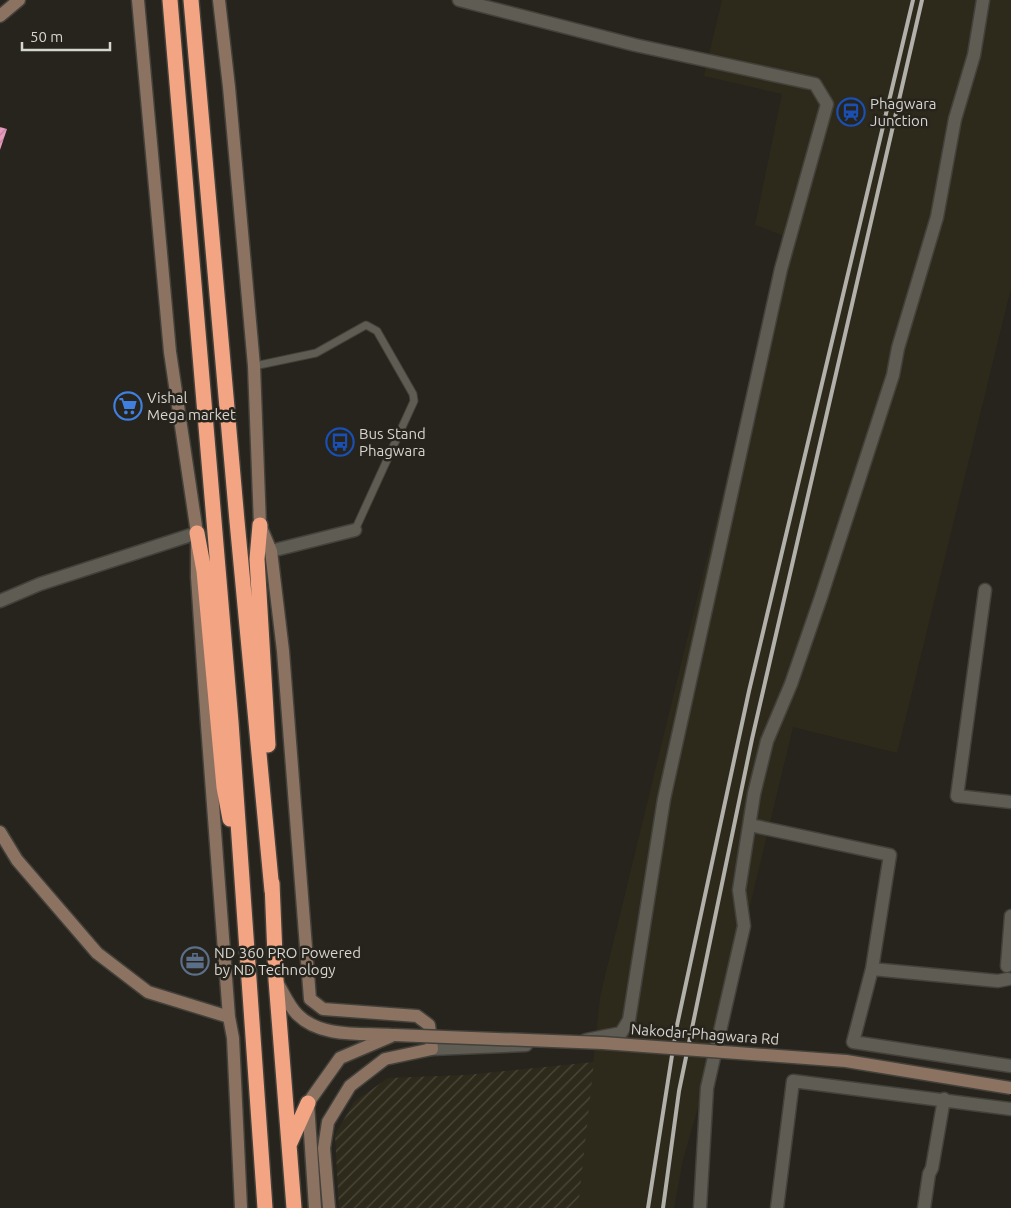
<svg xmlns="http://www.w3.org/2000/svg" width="1011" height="1208" font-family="Ubuntu,sans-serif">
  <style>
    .built { fill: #2e2a1b }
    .industrial { fill: url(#industrial-furrows) }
    .building { fill: url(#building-hatch) }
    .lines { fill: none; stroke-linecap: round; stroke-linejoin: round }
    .lane-casing { stroke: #43413b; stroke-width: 9 }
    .street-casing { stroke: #43413b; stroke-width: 15 }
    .secondary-casing { stroke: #43413b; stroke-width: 15 }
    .highway-casing { stroke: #43413b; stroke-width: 18 }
    .lane { stroke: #5f5c53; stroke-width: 7 }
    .street { stroke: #5f5c53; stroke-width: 12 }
    .secondary { stroke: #8b7261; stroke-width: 12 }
    .highway { stroke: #f3a583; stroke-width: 15 }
    .rail { stroke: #b2b0aa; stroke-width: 4 }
    .secondary-bridge-casing { stroke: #43413b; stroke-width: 15; stroke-linecap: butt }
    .secondary-bridge { stroke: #8b7261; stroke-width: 12 }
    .labels { text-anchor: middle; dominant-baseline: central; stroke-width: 5; stroke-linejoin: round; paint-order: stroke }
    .poi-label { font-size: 15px; fill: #d7d5d0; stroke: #26241c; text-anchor: start }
    .street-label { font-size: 15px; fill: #d7d5d0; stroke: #26241c }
  </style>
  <defs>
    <pattern id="industrial-furrows" width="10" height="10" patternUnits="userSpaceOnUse" patternTransform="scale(1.25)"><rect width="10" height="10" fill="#2e2a1b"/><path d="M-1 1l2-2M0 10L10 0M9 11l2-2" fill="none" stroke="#4c483b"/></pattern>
    <pattern id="building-hatch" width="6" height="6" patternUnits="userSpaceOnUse" patternTransform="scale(1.25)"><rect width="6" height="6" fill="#e799be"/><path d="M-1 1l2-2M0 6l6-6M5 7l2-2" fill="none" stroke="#bd839e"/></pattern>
  </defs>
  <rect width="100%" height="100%" fill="#26241c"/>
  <path class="built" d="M722,0h289v288l-114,465 -104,-26 -73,303 -37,130 -9,48h-96l22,-211 162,-665 20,-97 -27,-10 27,-131 -78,-18z"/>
  <path class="industrial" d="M594,1062l-16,146h-239l-4,-73 19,-33 34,-24 78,-3z"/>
  <path class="building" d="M0,127l7,2 -7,21z"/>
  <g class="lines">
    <g class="lane-casing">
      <path id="lane" d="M254,366l62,-13 50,-28 11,6 36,63 1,7 -59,129"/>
    </g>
    <g class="street-casing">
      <path id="street" d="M459,0l176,45 180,39 12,20 -46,165 -117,530 -35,221 -8,13 -35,7
        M271,551l84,-21
        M985,590l-28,206 54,6
        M0,601l40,-17 157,-51
        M750,825l140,30 -18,114
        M1007,966l4,-50
        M1008,979l-10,2 -126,-12 -19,73 158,24
        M432,1049l94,-4
        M700,1208l7,-120 37,-162 -5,-36 15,-96 13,-53 24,-57 30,-87 72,-222 5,-27 39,-131 18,-98 19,-64 9,-55
        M777,1208l16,-127 218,28
        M924,1208l5,-34 3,-6 12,-69"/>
    </g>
    <g class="secondary-casing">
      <path id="secondary" d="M138,0l32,352 27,181v44l10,148 22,292 4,21 8,170
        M219,0l10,87 25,279 6,159 11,26 12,100 27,348 13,10 94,7 12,9 3,24 -47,10 -35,27 -22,36 -4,26 5,60
        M0,16l19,-16
        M0,832l17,28 80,93 51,39 81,25
        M277,982c6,10 12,25 21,33 23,23 64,18 94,20
        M315,1208l-7,-105 32,-45 54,-23"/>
    </g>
    <g class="highway-casing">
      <path id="highway" d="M170,0l61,722 34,486
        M191,0l46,521 35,370
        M260,525l-3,34 11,186
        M197,533l7,38 20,216 6,32
        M272,883l4,97 18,228
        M290,1143l18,-40"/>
    </g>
    <use href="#lane" class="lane"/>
    <use href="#street" class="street"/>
    <use href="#secondary" class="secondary"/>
    <use href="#highway" class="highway"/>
    <path class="rail" d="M648,1208l28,-178 73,-339 164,-691
      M663,1208l16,-117 73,-352 170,-739"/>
    <g class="secondary-bridge-casing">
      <path id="secondary-bridge" d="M394,1035l209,8 243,18 165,27"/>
    </g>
    <use href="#secondary-bridge" class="secondary-bridge"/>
  </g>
  <defs>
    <g id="station-ring" transform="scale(1.4375)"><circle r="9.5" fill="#26241c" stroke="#1a4fb4" stroke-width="1.5"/><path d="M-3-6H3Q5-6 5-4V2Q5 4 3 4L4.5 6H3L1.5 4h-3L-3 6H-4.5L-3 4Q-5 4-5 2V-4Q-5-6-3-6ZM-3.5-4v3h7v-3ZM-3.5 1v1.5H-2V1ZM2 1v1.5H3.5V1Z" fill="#1a4fb4"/></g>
    <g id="supermarket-ring" transform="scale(1.4375)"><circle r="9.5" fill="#26241c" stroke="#3f7fe0" stroke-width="1.5"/><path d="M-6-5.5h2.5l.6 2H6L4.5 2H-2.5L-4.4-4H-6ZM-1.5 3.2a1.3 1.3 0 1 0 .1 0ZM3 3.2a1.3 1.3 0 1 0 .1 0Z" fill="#3f7fe0"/></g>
    <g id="bus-ring" transform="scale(1.4375)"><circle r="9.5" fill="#26241c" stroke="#1a4fb4" stroke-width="1.5"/><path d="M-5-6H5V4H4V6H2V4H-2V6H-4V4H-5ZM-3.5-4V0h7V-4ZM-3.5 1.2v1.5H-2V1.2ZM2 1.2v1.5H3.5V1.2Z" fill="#1a4fb4"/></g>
    <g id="office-ring" transform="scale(1.4375)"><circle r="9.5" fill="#26241c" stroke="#5c6f8a" stroke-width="1.5"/><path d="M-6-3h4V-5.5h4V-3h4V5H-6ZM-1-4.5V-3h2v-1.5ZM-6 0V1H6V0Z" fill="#5c6f8a"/></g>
  </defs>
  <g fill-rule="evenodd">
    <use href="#station-ring" x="851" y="112"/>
    <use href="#supermarket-ring" x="128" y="406"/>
    <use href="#bus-ring" x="340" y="442"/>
    <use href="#office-ring" x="195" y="961"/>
  </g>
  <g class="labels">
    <g class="poi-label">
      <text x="870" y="103">Phagwara<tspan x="870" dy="17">Junction</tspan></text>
      <text x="147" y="397">Vishal<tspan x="147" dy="17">Mega market</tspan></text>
      <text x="359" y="433">Bus Stand<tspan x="359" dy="17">Phagwara</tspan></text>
      <text x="214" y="952">ND 360 PRO Powered<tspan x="214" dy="17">by ND Technology</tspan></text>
    </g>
    <g class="street-label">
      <text transform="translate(705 1034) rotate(4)">Nakodar-Phagwara Rd</text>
    </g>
  </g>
  <path d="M22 42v8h88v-8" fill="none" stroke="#d7d5d0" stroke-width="2.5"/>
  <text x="30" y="42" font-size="15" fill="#d7d5d0" stroke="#26241c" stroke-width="4" paint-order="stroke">50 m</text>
</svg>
